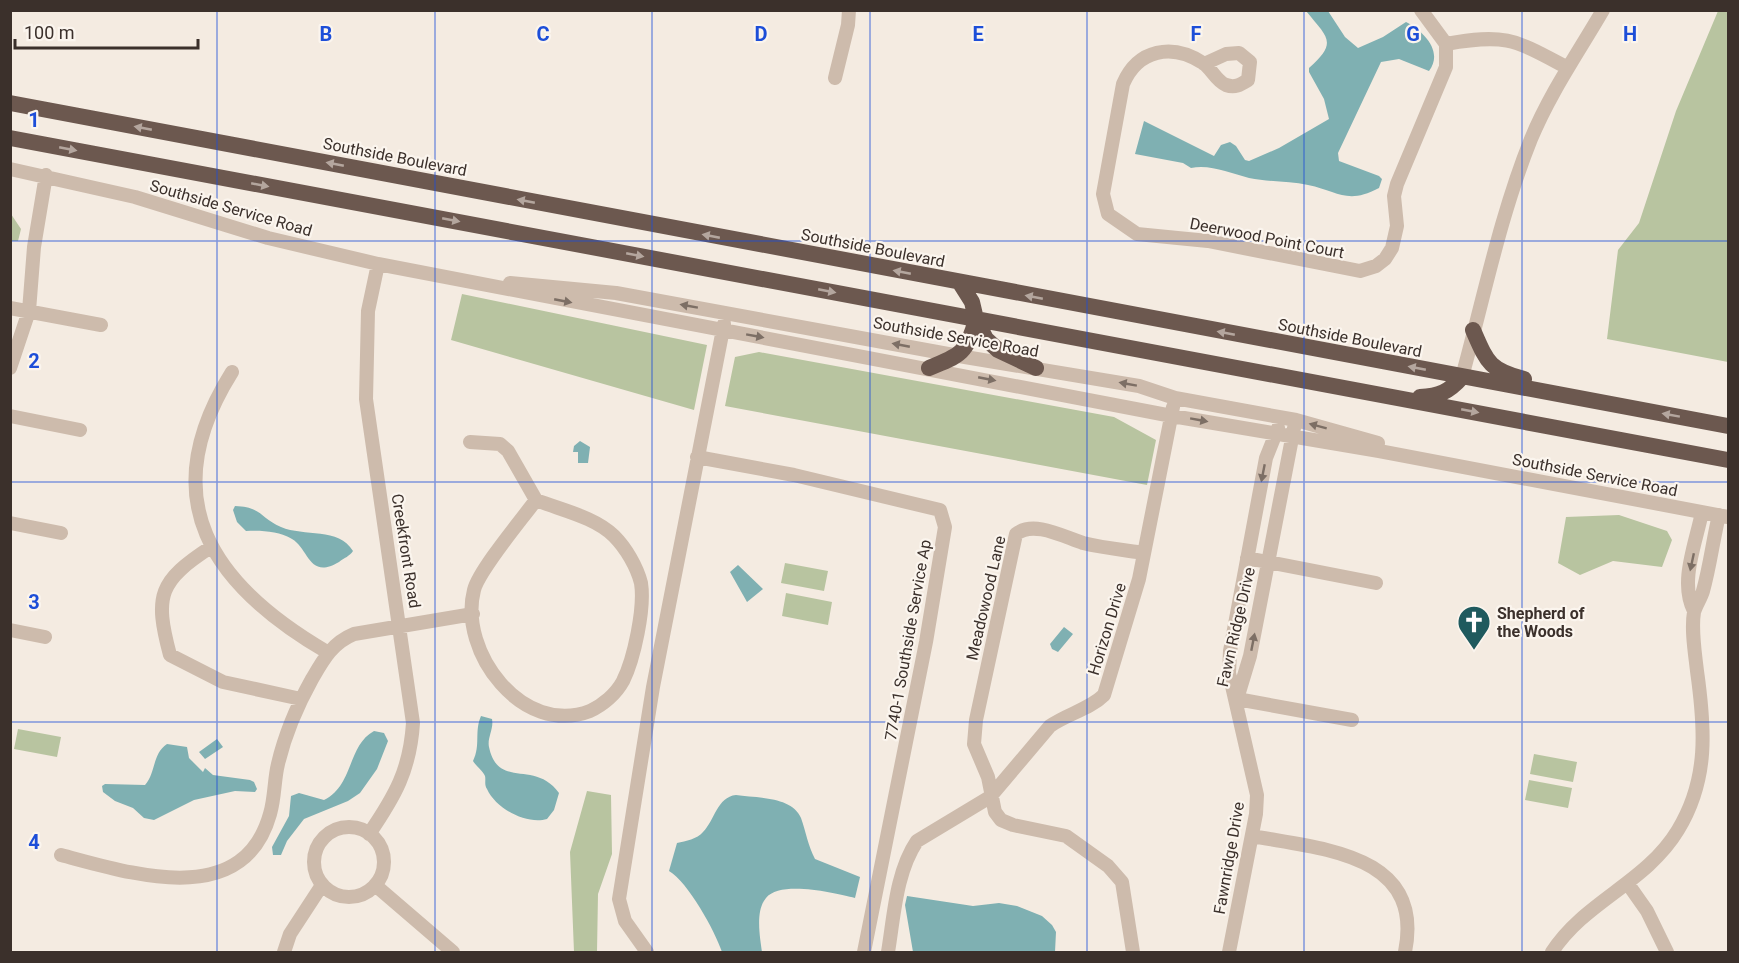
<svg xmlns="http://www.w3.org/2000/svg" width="1739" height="963" font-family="Roboto,sans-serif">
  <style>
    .green { fill: #b8c4a0 }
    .water { fill: #7fb0b2 }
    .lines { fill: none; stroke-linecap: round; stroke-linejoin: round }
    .minor { stroke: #cdbbac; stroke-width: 14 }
    .trunk { stroke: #6c584f; stroke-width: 16 }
    .oneway { fill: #b4a69e }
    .oneway2 { fill: #7d6f65 }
    .grid { fill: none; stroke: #1d4ed8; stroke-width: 1.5; stroke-opacity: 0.55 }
    .labels { text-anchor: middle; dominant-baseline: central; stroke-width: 4.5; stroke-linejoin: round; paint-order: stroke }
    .street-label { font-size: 16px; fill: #3b302b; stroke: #fbf5ee }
    .poi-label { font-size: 16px; font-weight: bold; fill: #3b302b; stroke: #fbf5ee; text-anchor: start }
    .grid-label { font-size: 20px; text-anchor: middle; font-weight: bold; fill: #1d4ed8; stroke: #fbf5ee; stroke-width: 4.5; stroke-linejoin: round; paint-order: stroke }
  </style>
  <rect width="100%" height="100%" fill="#f4ebe1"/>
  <path class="green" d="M1718,11h10v351l-121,-23 11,-89 21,-27 37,-112z
    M11,214l10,15 -3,12h-7z
    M462,294l245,51 -13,65 -243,-70z
    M759,352l355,65 42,23 -9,45 -422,-79 10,-49z
    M1619,515l48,16 5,9 -10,27 -49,-6 -33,14 -22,-12 8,-46z
    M785,563l43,8 -4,20 -43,-8z
    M786,593l46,9 -4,23 -46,-9z
    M18,729l43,8 -4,20 -43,-8z
    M1534,754l43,8 -4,20 -43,-8z
    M1529,780l43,8 -4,20 -43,-8z
    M587,791l24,4 1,59 -14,40 -1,58h-23l-4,-100z"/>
  <path class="water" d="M1306,11h22l17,26 13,11 25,-11 23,-15c17,9 38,29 23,49l-30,-12 -18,3 -43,91 1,8 40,15 3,3 -3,9c-32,17 -41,3 -71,-3 -19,-4 -40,-3 -59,-7 -19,-5 -39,-14 -58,-10l-8,-5 -48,-9 9,-33 70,35 7,-11 9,-3 6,4 9,14 4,1 30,-13 50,-29 -5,-20 -15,-27v-4c29,-26 19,-30 -3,-57z
    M580,441l10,6 -2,16h-10v-11h-5l1,-6z
    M235,506c27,1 25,12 46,21 23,10 58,0 72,24 -3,5 -9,7 -14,11 -30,18 -30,-13 -47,-23 -13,-8 -32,-9 -46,-8l-9,-9 -4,-12z
    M738,565l25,24 -16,13 -17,-30z
    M1064,627l9,7 -15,18 -6,-3 -2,-5z
    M481,716l11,3c2,10 -5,19 -3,28 9,43 46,12 70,46l-5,17 -7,9c-20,6 -51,-10 -60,-30 -3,-4 -1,-9 -2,-13 -2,-5 -9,-10 -12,-15 8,-16 1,-29 8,-45z
    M374,731l10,2 4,8 -11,28 -17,24 -12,8 -44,18 -17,22 -6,14h-8l-1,-8 17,-31 2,-20 8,-3 25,7c30,-15 23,-54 50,-69z
    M217,739l6,8 -18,12 -6,-7z
    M167,744l20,3 2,11 14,14 2,-4 8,7 37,5 4,2 3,7 -2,3 -20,-1 -41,9 -40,20 -10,-2 -11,-10 -18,-7 -12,-9 -1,-6 3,-2 40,1c11,-12 7,-31 22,-41z
    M736,795c20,3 56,1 65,23 5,14 7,28 14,41l45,18 -5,21c-20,-5 -75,-18 -89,0 -11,13 -6,39 -4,54h-40c-7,-21 -34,-70 -53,-81l8,-28c9,-2 20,-4 26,-11 12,-12 14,-35 33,-37z
    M907,896l66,10 26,-3 18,3 25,10 10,9 4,7 -1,20h-142l-8,-47z"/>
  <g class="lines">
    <path class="minor" d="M1446,44c61,-11 69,-4 122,24
      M1204,64l22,-10 13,-1 11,9 -2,18c-8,5 -13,8 -22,5 -10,-4 -14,-16 -23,-22 -31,-20 -65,-14 -80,21l-20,110 5,20 29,20 71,7 152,30 16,-5 9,-7 7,-11 5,-22 -3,-30 3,-12 49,-117v-23l-25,-34
      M835,78l13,-53 1,-15
      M10,169l125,28 133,41 110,26 794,152 207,35 349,66
      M510,283l106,10 343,63 180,30 36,12 121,22 82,23
      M10,308l91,17
      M10,368l19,-57 5,-64 12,-72
      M232,372c-80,127 -20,213 95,280
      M1462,377c22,-80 38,-161 69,-238 19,-46 47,-86 72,-129
      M10,416l70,14
      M470,442l30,2 8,7 28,49
      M697,457l97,18 146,35 5,17 -19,115 -62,310
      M536,500c25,10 59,17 78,36 12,12 23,31 27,47 4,25 -7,76 -18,98 -7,13 -20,24 -33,30 -67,26 -132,-59 -116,-121 5,-20 48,-71 62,-90z
      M10,523l51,10
      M211,547c-52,34 -57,48 -41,108l53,27 78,17
      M1247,558l129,25
      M1694,611c-15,-29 2,-68 8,-99
      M10,630l35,7
      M1237,699l13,-43 44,-228
      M1237,699l115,21
      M314 862a35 35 0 1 1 70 0a35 35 0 1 1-70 0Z
      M369,834c26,-38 41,-64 44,-111l-47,-324 2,-88 10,-47
      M1252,836c69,13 173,17 153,116
      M61,855c69,18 182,56 209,-41 5,-17 4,-34 8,-50 7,-30 19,-58 34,-85 11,-19 20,-36 42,-45l119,-20
      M1628,884l19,27 20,41
      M375,885l78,67
      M284,952l6,-18 32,-49
      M647,952l-22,-31 -6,-22 34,-212 71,-363
      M888,952c6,-36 8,-80 29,-111l73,-44 60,-71c17,-12 40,-17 54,-31l35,-116 34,-172
      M1133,952l-11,-70 -14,-16 -42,-30 -53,-11 -12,-5 -6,-8 -7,-35 -14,-33 2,-24 40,-186c18,-14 48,3 67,9 20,5 41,7 61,10
      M1229,952l27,-138 1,-19 -28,-122 1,-22 36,-193 12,-30
      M1552,952c33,-51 94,-69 126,-122 31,-51 27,-102 19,-159 -2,-18 -6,-41 -3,-59 2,-7 7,-14 9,-21 7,-25 10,-51 16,-76"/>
    <path class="trunk" d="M10,103l1718,323
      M10,138l1718,322
      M960,283l12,19 4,17 10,20 12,11 38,18
      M1473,330c14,32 16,40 51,49
      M929,368c31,-12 39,-16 47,-49
      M1420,397c19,-1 29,-5 42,-20"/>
  </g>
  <defs><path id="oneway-solid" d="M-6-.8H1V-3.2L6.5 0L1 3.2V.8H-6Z" transform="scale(1.5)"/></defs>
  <g class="oneway">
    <use href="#oneway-solid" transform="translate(143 128) rotate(-169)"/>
    <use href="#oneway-solid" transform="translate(68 149) rotate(11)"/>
    <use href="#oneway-solid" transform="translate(335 164) rotate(-169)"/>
    <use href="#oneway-solid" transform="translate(260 185) rotate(11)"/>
    <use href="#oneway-solid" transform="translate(526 201) rotate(-169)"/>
    <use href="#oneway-solid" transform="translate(451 220) rotate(11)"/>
    <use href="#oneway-solid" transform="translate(711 236) rotate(-169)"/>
    <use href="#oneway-solid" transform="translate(635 255) rotate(11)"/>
    <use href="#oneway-solid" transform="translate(902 272) rotate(-169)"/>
    <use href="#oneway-solid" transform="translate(827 291) rotate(11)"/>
    <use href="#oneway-solid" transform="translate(1034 297) rotate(-169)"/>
    <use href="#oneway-solid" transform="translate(1226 333) rotate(-169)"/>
    <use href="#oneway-solid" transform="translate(1417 368) rotate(-169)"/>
    <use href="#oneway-solid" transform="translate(1470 411) rotate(11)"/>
    <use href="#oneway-solid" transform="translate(1671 415) rotate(-170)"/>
  </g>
  <g class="oneway2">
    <use href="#oneway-solid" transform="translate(563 301) rotate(11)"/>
    <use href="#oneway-solid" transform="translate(689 306) rotate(-170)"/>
    <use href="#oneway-solid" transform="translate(755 336) rotate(10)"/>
    <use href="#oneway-solid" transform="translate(901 345) rotate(-169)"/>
    <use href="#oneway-solid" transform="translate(987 379) rotate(11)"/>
    <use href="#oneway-solid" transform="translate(1128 384) rotate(-170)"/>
    <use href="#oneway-solid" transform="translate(1199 420) rotate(10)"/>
    <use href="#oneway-solid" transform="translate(1318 426) rotate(-165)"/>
    <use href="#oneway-solid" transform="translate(1263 473) rotate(101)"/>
    <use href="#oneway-solid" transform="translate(1692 562) rotate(102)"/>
    <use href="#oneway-solid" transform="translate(1253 642) rotate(-79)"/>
  </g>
  <path class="grid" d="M217,10v942M435,10v942M652,10v942M870,10v942M1087,10v942M1304,10v942M1522,10v942M10,241h1718M10,482h1718M10,722h1718"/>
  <defs>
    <g id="church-pin" transform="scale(1.725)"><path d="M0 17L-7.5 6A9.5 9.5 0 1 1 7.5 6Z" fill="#1f5a5e" stroke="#fbf5ee"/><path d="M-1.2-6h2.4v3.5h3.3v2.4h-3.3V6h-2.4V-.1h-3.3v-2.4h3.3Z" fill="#fff"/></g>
  </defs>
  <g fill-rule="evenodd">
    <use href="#church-pin" x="1474" y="622"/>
  </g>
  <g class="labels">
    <g class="street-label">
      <text transform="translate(395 157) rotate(11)">Southside Boulevard</text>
      <text transform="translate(231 208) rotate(16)">Southside Service Road</text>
      <text transform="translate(1267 238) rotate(11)">Deerwood Point Court</text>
      <text transform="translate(873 248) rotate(11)">Southside Boulevard</text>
      <text transform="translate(956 337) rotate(10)">Southside Service Road</text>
      <text transform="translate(1350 338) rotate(11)">Southside Boulevard</text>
      <text transform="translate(1595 475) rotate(11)">Southside Service Road</text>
      <text transform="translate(406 551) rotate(81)">Creekfront Road</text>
      <text transform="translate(986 598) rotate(-77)">Meadowood Lane</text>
      <text transform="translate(1236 627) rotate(-77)">Fawn Ridge Drive</text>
      <text transform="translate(1107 629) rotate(-73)">Horizon Drive</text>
      <text transform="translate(908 640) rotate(-80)">7740-1 Southside Service Ap</text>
      <text transform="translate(1229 858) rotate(-80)">Fawnridge Drive</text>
    </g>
    <g class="poi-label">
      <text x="1497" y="613">Shepherd of<tspan x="1497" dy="18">the Woods</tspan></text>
    </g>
  </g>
  <g class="grid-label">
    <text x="326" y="41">B</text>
    <text x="543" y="41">C</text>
    <text x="761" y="41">D</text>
    <text x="978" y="41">E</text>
    <text x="1196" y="41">F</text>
    <text x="1413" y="41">G</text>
    <text x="1630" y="41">H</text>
    <text x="34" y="127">1</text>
    <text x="34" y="368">2</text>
    <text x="34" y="609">3</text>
    <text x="34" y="849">4</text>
  </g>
  <rect width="1739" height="963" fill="none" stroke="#3b302b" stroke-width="24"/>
  <path d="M15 39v9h183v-9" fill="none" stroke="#3b302b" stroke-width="3"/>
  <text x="24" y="39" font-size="18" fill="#3b302b" stroke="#fbf5ee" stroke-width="4.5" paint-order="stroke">100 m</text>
</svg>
